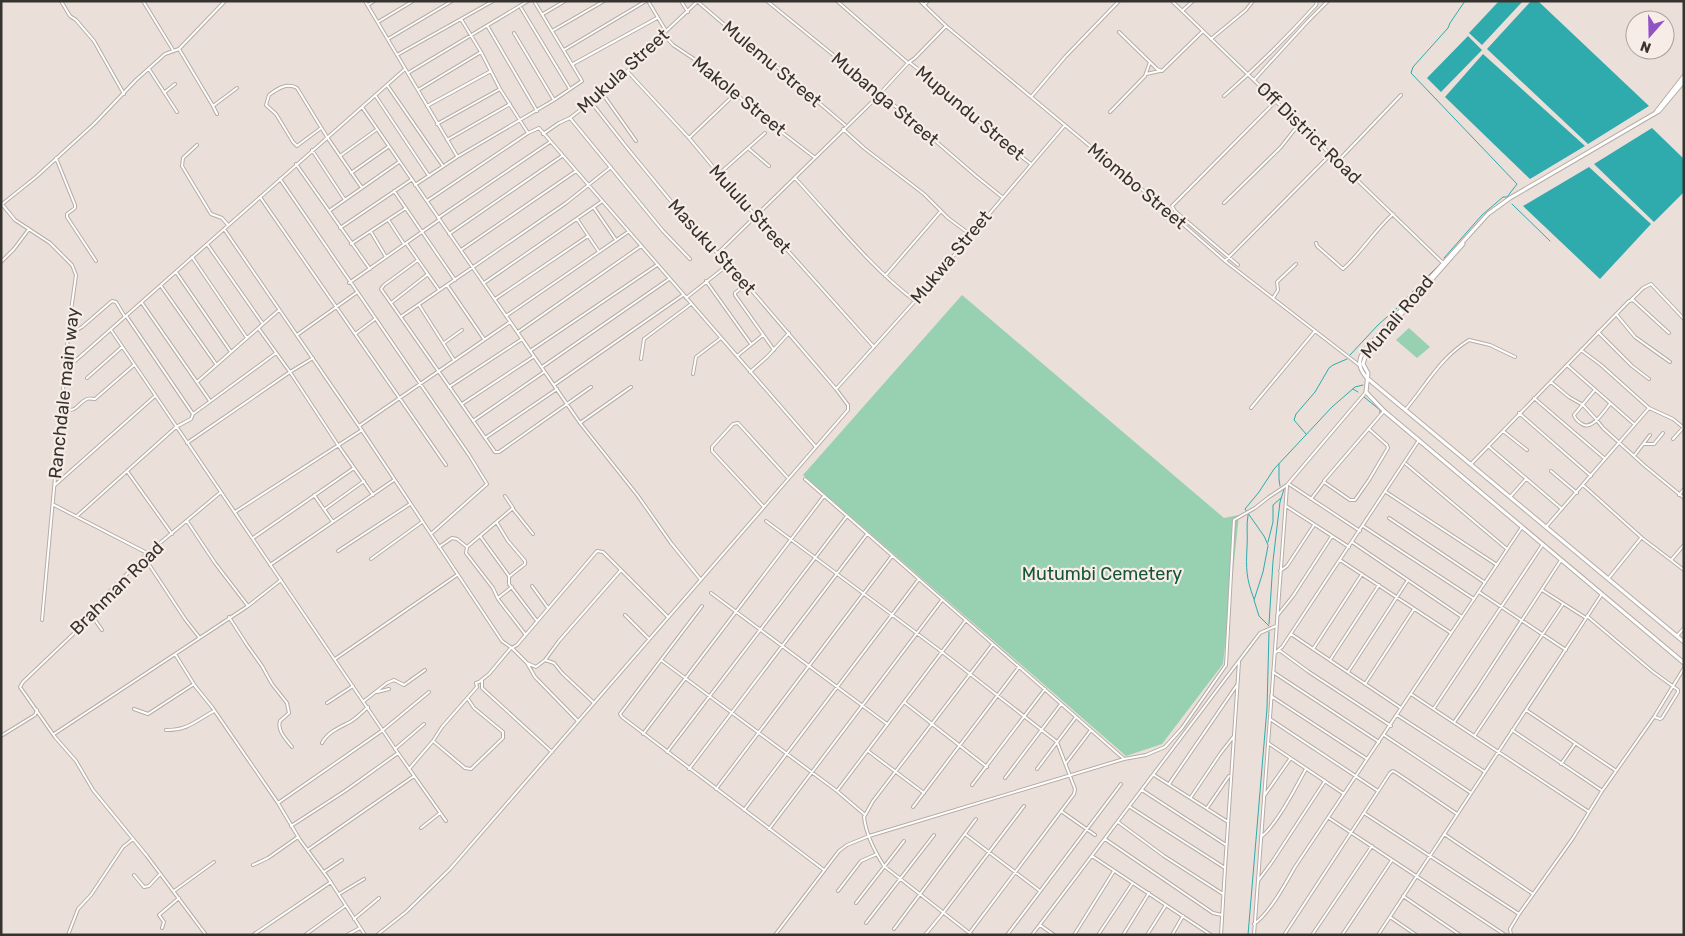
<svg xmlns="http://www.w3.org/2000/svg" width="1685" height="936" font-family="Rubik,sans-serif">
  <style>
    .green { fill: #97d1b2 }
    .water { fill: #2faaad }
    .lines { fill: none; stroke-linecap: round; stroke-linejoin: round }
    .stream { stroke: #2faaad; stroke-width: 1 }
    .minor-casing { stroke: #b6aca6; stroke-width: 4 }
    .secondary-casing { stroke: #b6aca6; stroke-width: 5 }
    .minor { stroke: #fff; stroke-width: 2 }
    .secondary { stroke: #fff; stroke-width: 3 }
    .labels { text-anchor: middle; dominant-baseline: central; stroke-width: 4.5; stroke-linejoin: round; paint-order: stroke }
    .street-label { font-size: 18px; fill: #35322f; stroke: #f8ede6 }
    .park-label { font-size: 18px; fill: #14553a; stroke: #f8ede6 }
  </style>
  <rect width="100%" height="100%" fill="#eae0d9"/>
  <path class="green" d="M962,295l262,223 15,-3 -16,149 -61,80 -36,12 -323,-281z
    M1409,328l21,19 -13,11 -21,-18z"/>
  <path class="water" d="M1499,1h24l-41,44 -13,-12z
    M1531,1h7l111,105 -61,38 -101,-95z
    M1468,36l14,14 -41,42 -14,-14z
    M1483,54l102,92 -55,33 -85,-82z
    M1652,128l32,31v33l-30,30 -60,-58z
    M1589,167l62,57 -51,55 -77,-73z"/>
  <g class="lines">
    <path class="stream" d="M1512,204l38,37
      M1444,258l38,-43 21,-18h4l10,-13 -106,-111 2,-6 35,-39 2,-5 15,-22
      M1401,303l39,-39
      M1350,355l28,-30 19,-17
      M1353,389l5,3
      M1364,397l16,13v3
      M1306,434l-12,-14 2,-6 19,-22 14,-24 4,-3 14,-6
      M1279,464v15l1,7
      M1248,515c-2,11 0,21 -1,32 -1,22 -1,31 7,52
      M1268,542l5,-20v-17l8,-7
      M1268,545l-4,-9 -19,-27 14,-17 15,-23 58,-62 23,-20 8,-2
      M1268,546l-5,26 -9,28 5,16 10,10
      M1269,624l4,-63 7,-59 4,-13
      M1248,935l19,-227 2,-76"/>
    <g class="minor-casing">
      <path id="minor" d="M61,1l9,15 6,4 18,21 30,53
        M143,1l30,49
        M365,1l92,155
        M648,1l18,30
        M681,1l7,11
        M767,1l113,92 96,83 26,21
        M837,1l71,62
        M920,1l26,25 223,186 56,49 134,104
        M1172,1l272,263
        M698,2l49,42 15,10 83,71
        M368,5l6,-4
        M924,5l4,-4
        M521,8l49,81
        M1182,11l11,-10
        M543,14l22,-13
        M378,22l35,-21
        M488,27l49,84
        M552,31l52,-30
        M1119,32l38,37 5,2 41,-40
        M514,33l40,67
        M663,34l10,11 33,22 50,45 58,45
        M388,39l64,-38
        M1211,39l35,-29 7,-9
        M179,49l34,57 24,-18
        M564,50l82,-49
        M397,55l96,-54
        M909,62l14,11 5,8 14,8 60,53 29,22
        M573,64l84,-46
        M149,69l28,43
        M627,71l62,67 56,67 11,10 118,132
        M408,73l120,-72
        M1146,74l14,-3
        M1254,80l54,-59 20,-20
        M387,85l56,81
        M418,90l63,-38
        M165,92l10,-8
        M602,93l34,48
        M375,95l54,81
        M1224,96c33,-29 63,-59 92,-91l1,-4
        M1031,97l34,-40 54,-56
        M213,106l4,8
        M427,106l64,-35
        M362,107l218,316 58,73 33,47 30,37
        M1110,112l35,-36 5,-14
        M570,118l93,113 27,28
        M437,124l63,-35
        M321,128l-24,18 -4,-4 -17,-28 -10,-9 3,-10c8,-6 18,-13 28,-7l30,49 35,51
        M843,129l21,19 60,46 24,24 23,17
        M528,133l11,-5 277,319
        M543,134l16,-11 11,-5 42,-33 26,-24 25,-27 35,-33
        M689,138l47,-45
        M447,140l63,-36
        M197,145l-14,13 -1,8 29,48 11,4 6,7
        M748,148l21,18
        M312,150l33,50
        M340,156l36,-26
        M56,158l19,47v3l-8,6v3l29,44
        M1337,162l64,-67
        M296,164l74,105
        M351,173l37,-26
        M719,174l46,-41
        M795,178c39,42 74,88 120,123
        M280,179l189,276 18,29 -56,50
        M415,185l42,-28 97,-57 28,-19 -48,-80
        M394,191l61,89
        M260,197l186,268
        M427,201l101,-68 -28,-44 -19,-37 -20,-33
        M1,203l14,17 35,23 22,22 4,10 -7,50 -27,295
        M1224,203l57,-56 18,-23
        M1,205l35,-28 58,-53 42,-44 29,-26 14,-5 46,-48
        M594,208l22,32
        M329,211l70,-49
        M438,218l112,-76
        M577,219l22,33
        M389,221l15,23
        M340,228l71,-48
        M224,229l135,197 143,215 10,7 15,15 9,4 9,-7 9,3 8,10 31,29
        M371,232l15,25
        M449,234l113,-78
        M406,243l33,47
        M1316,243l1,3 26,23c19,-17 31,-38 50,-55
        M207,244l56,80
        M351,244l55,-36
        M461,250l115,-79
        M718,253l156,-153 34,-37 7,-5 31,-32
        M192,257l55,81
        M418,260l-34,25 -3,4 114,163h4l92,-65
        M1225,261l105,-106
        M1,262l13,-13 15,-20
        M1238,265l-63,-54 -3,-5 104,-105
        M176,272l55,80
        M885,276l56,-65
        M706,281l45,63
        M349,283l90,-63
        M484,283l117,-81
        M447,285l37,54
        M745,285l-10,8v2l39,55
        M161,286l55,78
        M686,298l43,-34
        M1273,298l5,-8 -1,-8 19,-18
        M495,299l93,-63
        M1631,300l12,-12 8,-4 33,35
        M142,303l68,98
        M391,303l37,-29
        M419,305l35,55
        M1616,314l19,23 35,25
        M402,316l164,-113 45,-36
        M506,316l122,-84
        M127,317l66,97
        M259,329l31,43 23,-14
        M111,330l287,423 48,68
        M518,332l123,-86
        M1598,332l34,34 17,13
        M355,334l20,-15
        M68,335l14,-8 30,-26 4,1 9,15
        M297,335l59,-42
        M444,343l18,-13
        M1581,350l20,15 48,43 24,11 11,9
        M530,351l127,-86
        M737,356l26,-21
        M641,359l3,-20 47,-35
        M1567,365l67,59
        M542,367l127,-88
        M66,369l339,-300
        M750,372l17,-15 22,-24
        M693,374l3,-17 25,-19
        M87,378l35,-31
        M197,382l82,-72
        M1551,382l18,15 14,8 12,13 8,10 42,38 39,32
        M554,385l129,-90
        M449,387l73,-48
        M836,389l79,-88 150,-176
        M1594,391l-20,24c1,4 3,6 8,9 10,7 22,-13 28,-20
        M1534,398l70,60
        M462,404l71,-47
        M62,405c13,12 15,-2 25,-6 1,-1 6,0 8,0l39,-34
        M1251,408l64,-77
        M1406,409c21,-25 34,-51 63,-69l21,5 25,12
        M1519,413l72,63
        M473,421l71,-49
        M580,423l51,-36
        M359,426l151,-104
        M1503,431l24,19
        M485,438l72,-49
        M1673,439l10,-11
        M187,443l103,-71 48,73 35,50
        M1644,444h10l9,-11
        M1488,446l74,63
        M1634,456l16,-21
        M1406,464l101,85
        M1471,464l158,-163 4,-1 36,33
        M127,471l45,63
        M1551,471l26,22
        M805,479l319,280
        M1324,481l60,-70
        M1289,484l71,47
        M55,485l100,-89
        M1583,485l59,53 42,32
        M1386,492l111,73
        M314,495l19,27
        M1679,495l5,-6
        M505,496l8,12 -46,39 -1,6 27,35 5,11 27,35
        M1511,496l15,-17
        M1311,499l13,-17 26,18h5l14,-20 19,-32 -1,-3 -18,-16
        M54,505l93,48
        M1286,506l63,41
        M764,507l-52,-56v-4l21,-23 5,-1 49,54
        M325,509l39,-28
        M513,509l20,25
        M235,512l127,-82
        M77,516l99,-89 15,-8 2,-5 83,-61
        M1389,518l95,64
        M187,521l28,42 33,43
        M766,521l176,131 115,90 13,34 5,13 -1,5 -106,141
        M497,523l11,18 17,20v3l-15,12
        M1363,526l111,73
        M1546,527l103,-119
        M480,536l29,40v8l28,37
        M253,538l101,-70
        M1352,542l110,75
        M439,547l13,-9 5,1 10,8
        M338,551l72,-47
        M144,557l41,62 14,18
        M371,559l51,-37
        M1672,559l12,-14
        M1340,560l111,73
        M270,565l124,-85
        M1280,571l7,-5 27,-41
        M1608,579l33,-41
        M532,586l16,22
        M1542,590l44,28
        M1479,592l87,58
        M711,593l176,131
        M498,598l14,-11
        M702,606l-82,108 2,3 202,153
        M625,615l24,24
        M92,616l10,14
        M1277,616l16,-20 39,-60
        M1587,616l65,55 26,19v2l-16,26 -2,1 -5,-2
        M229,617l18,28 15,21 10,18 15,19 2,10 -9,8c-3,10 6,18 12,26
        M1291,634l110,74
        M1677,636l7,-8
        M1313,649l49,-75
        M1279,650l30,22 82,54
        M1275,653l7,-6 137,-207
        M175,654l20,32 17,21 66,96 22,37 28,38 37,57
        M335,659l122,-84
        M545,660l14,-19 62,-71
        M661,660l176,131
        M1330,660l49,-75
        M527,663l8,14 43,44
        M1273,672l106,70
        M1348,672l60,-92
        M482,680v8l70,64
        M1365,684l49,-75
        M377,692l12,-3
        M1411,694l178,118
        M1271,696l96,63
        M364,701l23,-18 7,-3 10,5 21,-15
        M904,702l83,65
        M327,703l26,-17
        M1434,708l109,-164
        M134,709l14,5 46,-30
        M1526,710l89,60
        M1397,715l88,57
        M1270,719l108,72
        M1455,721l22,-32 84,-129
        M166,730c23,0 29,-9 48,-19
        M1512,730l89,60
        M54,734l194,-128 33,-26
        M643,734l181,-238
        M1384,735l87,58
        M1475,735l88,-131
        M1,736l34,-21 2,-5
        M433,741l32,27 6,1 32,-31v-6l-29,-24 -6,-9
        M322,743c5,-10 16,-15 26,-20 7,-3 14,-11 20,-16
        M1268,743l76,51
        M395,749l29,-25
        M868,751l56,42
        M667,752l180,-236
        M1066,763l25,-33
        M1561,764l14,-20
        M409,769l24,-28 9,-14 35,-40 -1,-4 3,-1 10,-8 21,-25 7,-4 80,-94 6,1 65,65
        M689,769l178,-235
        M1037,769l39,-52
        M1154,775l74,47
        M1005,778l56,-74
        M1169,784l68,-99
        M972,785l73,-96
        M716,789l176,-233
        M1142,790l84,55
        M1264,796l26,-37
        M1191,797l29,-43 14,-18
        M278,803l105,-73 46,-38
        M913,807l106,-140
        M1130,807l95,61 14,-206
        M1207,808l22,-32
        M744,810l175,-231
        M1061,811l34,24
        M1364,813l155,101
        M864,814l-27,-23 129,-171
        M1329,818l176,117
        M1118,822l46,34 59,38
        M291,826l54,-35 53,-38
        M421,828l19,-15
        M769,829l173,-229
        M965,834l75,57
        M1444,834l89,60
        M1261,837c17,-14 34,-49 45,-68
        M1105,839l108,74 9,2
        M309,849l105,-73
        M1092,856l119,79
        M253,865l15,-7 30,-21
        M324,872l18,-12
        M134,875l10,12 5,-1 11,-12
        M1258,881l14,-19 53,-81
        M174,891l40,-29
        M838,891l23,-30 16,-7
        M339,894l25,-15
        M1403,896l57,39
        M856,903l48,-62
        M1390,917l26,18
        M354,919l25,-21
        M866,923l68,-88
        M1254,924c15,-10 32,-41 41,-57l227,-340
        M1040,925l14,10
        M162,928l2,-6 -5,-7 20,-17
        M894,929l82,-110
        M68,935l10,-26 13,-14 32,-48 10,-8
        M206,935l-59,-79 -54,-66 -17,-29 -21,-24 -35,-50 3,-5 65,-62 10,-17 50,-50 73,-61
        M253,935l78,-53
        M305,935l40,-29
        M347,935l13,-7
        M377,935l29,-23 44,-43 398,-459v-5l-12,-16 -107,-125 -19,-18 -19,-24 -7,-5 -56,-68 -37,-47
        M775,935l64,-84 8,-6 22,-9 255,-77 22,-4 19,-8 17,-19 44,-63 8,-145 21,-12 14,-11 18,-12 79,-93
        M925,935l18,-22 81,-107
        M972,935l-88,-69c-9,-14 -18,-32 -20,-49l9,-16 120,-157
        M1007,935l114,-151
        M1032,935l228,-302 16,-7
        M1074,935l40,-64
        M1098,935l34,-51
        M1123,935l26,-42
        M1147,935l19,-30
        M1172,935l11,-19
        M1221,935l4,-67
        M1254,935l33,-449
        M1284,935l106,-162 3,-2 5,3 59,40
        M1312,935l60,-89
        M1342,935l50,-75
        M1378,935l224,-341
        M1511,935l-1,-6 9,-15 54,-76 29,-47 52,-74 30,-49"/>
    </g>
    <g class="secondary-casing">
      <path id="secondary" d="M1684,81l-25,30 -149,87 -22,16 -124,137c-7,10 -5,18 3,27l317,264
        M1656,112l28,-36
        M1463,244l-97,110 -3,10 5,9 -2,19 18,19 300,252"/>
    </g>
    <use href="#minor" class="minor"/>
    <use href="#secondary" class="secondary"/>
  </g>
  <g class="labels">
    <g class="street-label">
      <text transform="translate(772 64) rotate(40)">Mulemu Street</text>
      <text transform="translate(623 71) rotate(-42)">Mukula Street</text>
      <text transform="translate(739 96) rotate(39)">Makole Street</text>
      <text transform="translate(885 99) rotate(40)">Mubanga Street</text>
      <text transform="translate(970 113) rotate(40)">Mupundu Street</text>
      <text transform="translate(1309 133) rotate(44)">Off District Road</text>
      <text transform="translate(1137 186) rotate(40)">Miombo Street</text>
      <text transform="translate(750 209) rotate(48)">Mululu Street</text>
      <text transform="translate(712 247) rotate(48)">Masuku Street</text>
      <text transform="translate(951 257) rotate(-50)">Mukwa Street</text>
      <text transform="translate(1397 317) rotate(-50)">Munali Road</text>
      <text transform="translate(64 393) rotate(-84)">Ranchdale main way</text>
      <text transform="translate(117 588) rotate(-45)">Brahman Road</text>
    </g>
    <g class="park-label">
      <text x="1102" y="574">Mutumbi Cemetery</text>
    </g>
  </g>
  <rect width="1685" height="936" fill="none" stroke="#35322f" stroke-width="5"/>
  <g transform="translate(1650 35) rotate(200)"><circle r="24" fill="#f8ede6" stroke="#aaa29d"/>
  <path d="M0-4L9 19L0 12L-9 19Z" fill="#9252c7"/>
  <text y="-8" font-size="14" font-weight="bold" text-anchor="middle" fill="#35322f">N</text>
  </g>
</svg>
